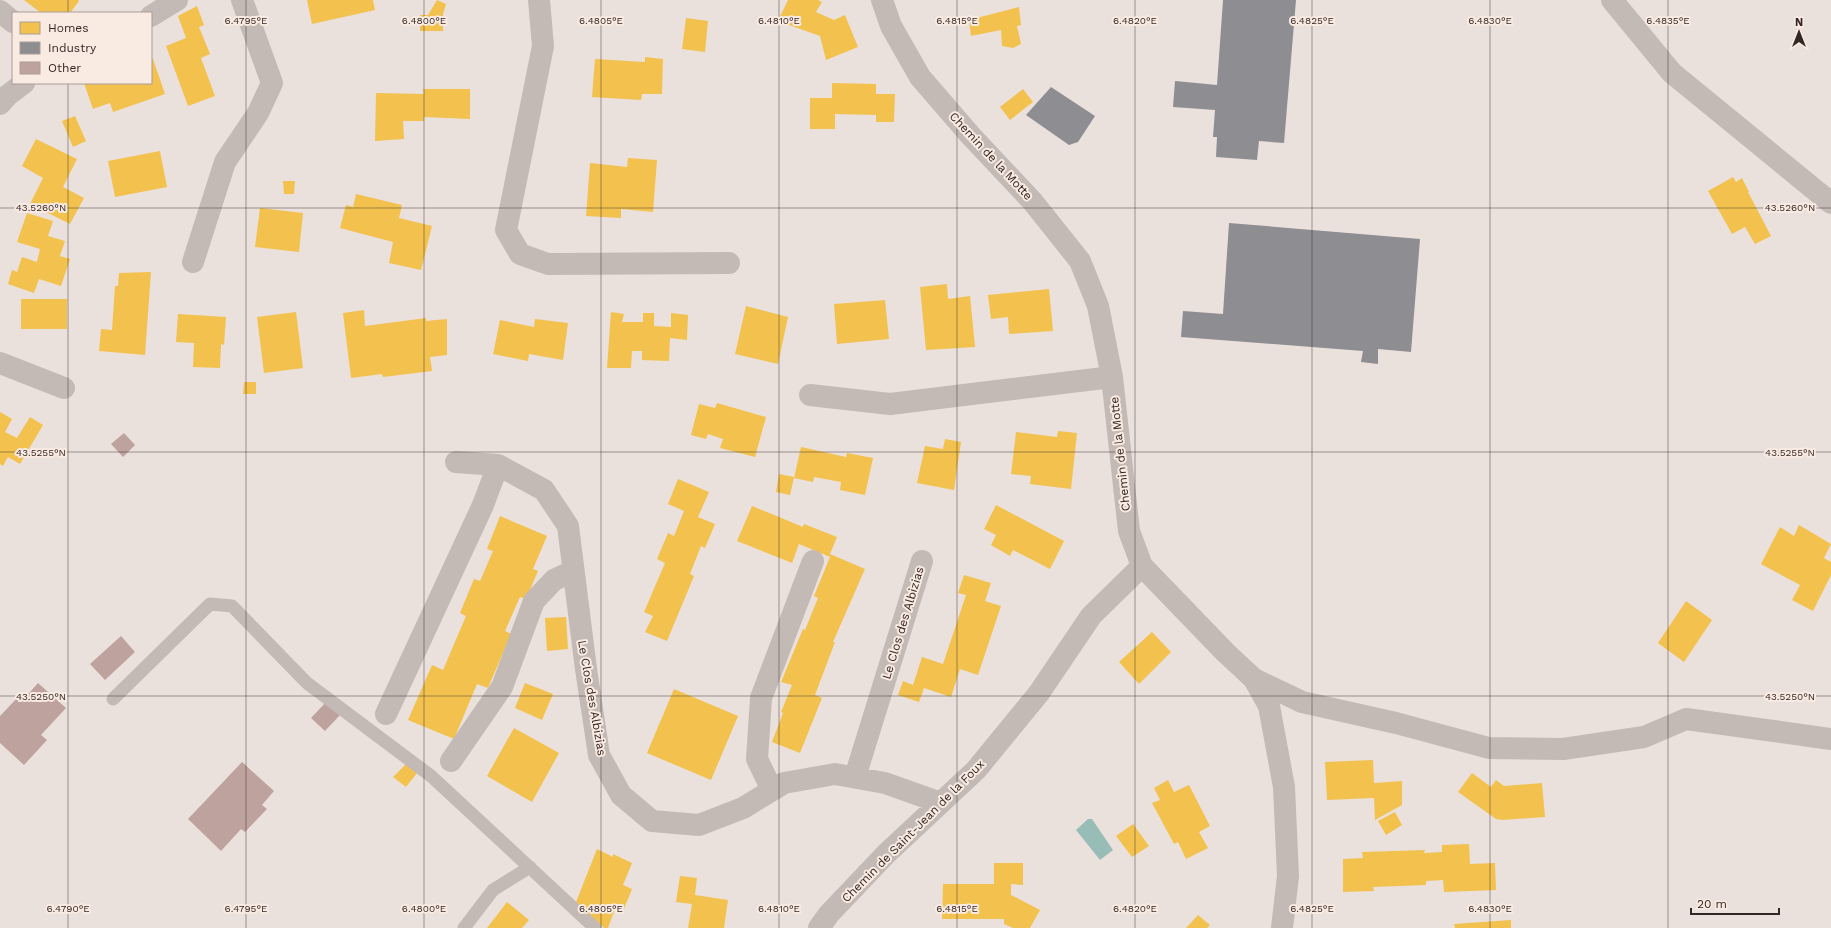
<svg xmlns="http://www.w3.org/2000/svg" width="1831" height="928" font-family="'Work Sans',sans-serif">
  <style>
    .water { fill: #98bdb7 }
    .homes { fill: #f2c14e }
    .industry { fill: #8d8d92 }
    .building { fill: #bea29e }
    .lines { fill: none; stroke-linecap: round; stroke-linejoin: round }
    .lane { stroke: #c3bab5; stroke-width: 13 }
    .street { stroke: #c3bab5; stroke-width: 22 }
    .ticks { fill: none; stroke: #332725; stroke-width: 1; stroke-opacity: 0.45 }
    .labels { text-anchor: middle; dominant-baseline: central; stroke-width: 4; stroke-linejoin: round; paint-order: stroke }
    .street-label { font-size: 12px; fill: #332725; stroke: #f9ebe2 }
    .ticks-label { font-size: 10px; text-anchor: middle; fill: #332725; stroke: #f9ebe2; stroke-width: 4; stroke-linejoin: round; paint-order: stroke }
  </style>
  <rect width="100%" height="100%" fill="#ebe1dc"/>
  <path class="water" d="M1088,819h4l21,31 -13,10 -24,-30z"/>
  <path class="homes" d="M24,0h54l1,1 -9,12h-29z
    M307,0h66l2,10 -63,14z
    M437,0l9,4 -3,10v17h-23v-16h8z
    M788,0h30l4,2 -6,10 18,8 11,-5 13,32 -32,13 -6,-24 -42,-15z
    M197,6l7,19 -5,2 11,27 -9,4 14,38 -27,10 -22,-60 20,-8 -8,-22z
    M1019,7l2,18 -4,1 4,18 -8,4 -11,-2 -1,-16 -30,6 -2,-16z
    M686,18l22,3 -3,31 -23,-3z
    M645,57l18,2 -1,35h-20l-1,6 -49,-3 3,-38 50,3z
    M151,59h2l12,35 -52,18 -3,-9 -17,6 -9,-26h67z
    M832,83l44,1v10h19l-1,28h-18v-7l-41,-1v15h-25v-31h22z
    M423,89h47v30l-46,-2v4h-21l1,18 -29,2 1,-48 48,1z
    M1023,89l10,13 -23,18 -10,-13z
    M75,116l11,25 -13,6 -11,-26z
    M36,139l41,20 -14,28 21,11 -14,26 -40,-20 13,-26 -21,-12z
    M160,151l7,36 -52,10 -7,-36z
    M628,158l29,2 -4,52 -32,-3v9l-35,-2 4,-53 37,4z
    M1733,177l3,5 6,-4 7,14h-1l23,44 -16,8 -10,-17 -13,7 -24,-43z
    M283,181h12l-1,13h-10z
    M356,194l46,11 -3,13 33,8 -11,44 -32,-7 4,-21 -53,-14 6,-23 7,2z
    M260,208l43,5 -4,39 -44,-5z
    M27,213l26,8 -5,15 17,5 -5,15 10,3 -9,27 -22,-7 -5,14 -26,-9 4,-14 5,2 5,-15 15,5 3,-13 -23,-7z
    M151,272l-6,83 -46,-4 2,-22 11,1 3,-44h3l1,-13z
    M947,284l1,15 22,-3 5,51 -49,3 -6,-63z
    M1049,289l4,42 -44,3 -1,-17 -17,2 -3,-24z
    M21,299h46v30h-46z
    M885,300l4,39 -52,5 -3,-40z
    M746,306l42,11 -10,47 -43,-10z
    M364,310l1,16 61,-8v3l21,-2v36l-17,2 2,14 -49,6 -1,-3 -31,4 -8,-65z
    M296,312l7,56 -39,5 -7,-56z
    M611,312l13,2 -2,8h21v-9h11v13l17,1v-14l17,2 -1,25 -17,-2 -1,23 -27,-1v-9h-10l-1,17h-24z
    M178,314l48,3 -2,28 -3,-1 -1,24 -27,-1 1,-24 -18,-1z
    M535,319l33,4 -5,37 -34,-6 -1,7 -35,-7 7,-34 34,7z
    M244,382h12v12h-13z
    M717,403l49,14 -11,40 -35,-9 3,-9 -15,-5 -2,5 -15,-4 8,-31 16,4z
    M0,412l12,7 -7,13 12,6 13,-21 13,8 -23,39 -12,-7 -5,9 -3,-2z
    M1058,431l19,2 -6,56 -41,-5 1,-8 -20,-2 5,-42 41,5z
    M945,439l16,3 -7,48 -37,-7 8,-37 18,3z
    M801,447l45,10 1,-4 26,5 -8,37 -25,-5 1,-8 -27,-5 -1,5 -19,-4z
    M779,474l15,3 -4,18 -14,-3z
    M678,479l31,13 -11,25 17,7 -10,24 -4,-2 -11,28 4,2 -27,65 -22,-9 8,-16 -9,-4 21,-49 -8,-4 11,-26 6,3 10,-25 -16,-7z
    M996,505l68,36 -14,28 -37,-19 -3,6 -19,-11 5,-10 -12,-6z
    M752,506l51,21 1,-3 33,13 -7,17 35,15 -32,73h2l-20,53 7,3 -22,55 -28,-11 11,-29 -2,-1 11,-27 -11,-3 22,-53 2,1 13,-32 -4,-2 16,-39 -31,-13 -7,19 -55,-22z
    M500,516l47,20 -14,33 5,2 -12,28 -6,-2 -15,34 6,3 -23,54 -11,-4 -23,55 -46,-19 24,-55 11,5 23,-54 -6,-3 14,-34 6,2 13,-30 -6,-2z
    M1799,525l32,19 -7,14 7,4v13l-18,36 -21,-11 8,-15 -39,-21 19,-37 14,9z
    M964,575l27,8 -6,18 16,5 -23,69 -18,-6 -9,28 -27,-9 -5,14 -21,-7 5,-14 10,4 9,-28 21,7 23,-69 -8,-2z
    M1686,601l26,19 -28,42 -26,-19z
    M566,617l2,32 -21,2 -2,-33z
    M1152,632l19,20 -32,32 -20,-22z
    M525,683l28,11 -11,26 -27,-12z
    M674,689l64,27 -27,64 -64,-27z
    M514,728l45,25 -27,49 -45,-26z
    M1373,760l1,23 28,-2v24l-27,15 -1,-22 -47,2 -2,-38z
    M406,764l11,9 -11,14 -13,-10z
    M1472,773l19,14 5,-7 8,6 38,-3 3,34 -42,3 -7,-1 -38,-27z
    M1168,780l6,12 15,-7 21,41 -11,6 9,16 -22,11 -8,-17 -4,2 -22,-41 8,-3 -6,-12z
    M1395,812l7,13 -16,10 -8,-14z
    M1133,824l16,22 -17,11 -16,-21z
    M1469,844l1,20 25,-1 1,27 -52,2 -1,-12 -17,1v4l-53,2 1,4 -31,1v-33l20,-1 -1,-6 63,-2 -1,3 18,-1v-7z
    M597,849l16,8v-3l19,9 -9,22 9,4 -8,20 -8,-3 -8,22h-4l-28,-26z
    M994,863h29v22l-12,-1v11l29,15 -10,18h-17l-9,-4v-5h-62l1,-35h51z
    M680,876l17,2 -2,17 33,5 -4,28h-36l4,-24 -16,-2z
    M507,902l22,18 -7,8h-35z
    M1198,915l12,10 -3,3h-21z
    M1511,920v8h-56l-1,-4z"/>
  <path class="industry" d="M1223,0h73l-12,143 -25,-2 -2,19 -41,-3 1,-20h-4l2,-27 -42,-3 2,-26 42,4z
    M1051,87l44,29 -17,26 -9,3 -43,-30z
    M1229,223l191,16 -9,113 -33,-3v15l-17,-2 2,-11 -182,-14 2,-26 40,3z"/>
  <path class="building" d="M124,433l11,12 -12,12 -12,-13z
    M121,636l14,16 -30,28 -15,-16z
    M38,683l28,25 -25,27 6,5 -23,25 -24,-22v-27l19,-20 4,4z
    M328,700l13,14 -16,17 -14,-13z
    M242,762l32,29 -12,14 5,4 -22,23 -4,-3 -20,22 -33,-32z"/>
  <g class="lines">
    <path class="lane" d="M113,699l97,-95 22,2 75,77 124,93 164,152
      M464,928l29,-38 37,-23"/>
    <path class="street" d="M539,0l4,46 -37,184 14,24 28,10 181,-1
      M882,0l9,26 29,51 51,59 62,66 47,59 18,45 14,71 17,154 13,35 83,86 29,27 15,27 15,81 4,89 -6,52
      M1612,0l60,73 159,130
      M0,11l13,11
      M151,16l26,-16
      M0,104l8,-9 16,-12
      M193,262l32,-100 33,-49 14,-30 -30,-83
      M0,363l64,25
      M810,395l80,9 222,-27
      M456,462l42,3 46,25 24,36 18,143 13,86 22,40 31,26 47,4 44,-17 41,-25 51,-9 50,9 56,20
      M1254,679l48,23 94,21 93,25 74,1 81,-12 42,-18 145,20
      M386,714l97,-209 15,-40
      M451,761l51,-74 32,-86 20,-21 19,-9
      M855,777l67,-216
      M772,790l-15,-31 4,-61 52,-137
      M819,928l10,-14 57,-60 90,-84 63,-77 52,-77 51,-50"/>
  </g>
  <path class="ticks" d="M68,0v13M246,0v928M424,0v928M601,0v928M779,0v928M957,0v928M1135,0v928M1312,0v928M1490,0v928M1668,0v928M68,83v845M0,208h1831M0,452h1831M0,696h1831"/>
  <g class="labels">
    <g class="street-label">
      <text transform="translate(991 156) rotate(47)">Chemin de la Motte</text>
      <text transform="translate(1120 454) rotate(-96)">Chemin de la Motte</text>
      <text transform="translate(903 623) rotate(-73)">Le Clos des Albizias</text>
      <text transform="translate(592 698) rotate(80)">Le Clos des Albizias</text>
      <text transform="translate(913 831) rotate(-45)">Chemin de Saint-Jean de la Foux</text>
    </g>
  </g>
  <g class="ticks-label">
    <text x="246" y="24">6.4795°E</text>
    <text x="424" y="24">6.4800°E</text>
    <text x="601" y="24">6.4805°E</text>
    <text x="779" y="24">6.4810°E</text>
    <text x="957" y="24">6.4815°E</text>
    <text x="1135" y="24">6.4820°E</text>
    <text x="1312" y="24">6.4825°E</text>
    <text x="1490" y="24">6.4830°E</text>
    <text x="1668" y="24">6.4835°E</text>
    <text x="41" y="211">43.5260°N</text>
    <text x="1790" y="211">43.5260°N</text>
    <text x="41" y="456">43.5255°N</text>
    <text x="1790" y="456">43.5255°N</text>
    <text x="41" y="700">43.5250°N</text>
    <text x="1790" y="700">43.5250°N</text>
    <text x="68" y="912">6.4790°E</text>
    <text x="246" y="912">6.4795°E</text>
    <text x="424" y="912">6.4800°E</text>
    <text x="601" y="912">6.4805°E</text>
    <text x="779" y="912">6.4810°E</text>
    <text x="957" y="912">6.4815°E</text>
    <text x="1135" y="912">6.4820°E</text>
    <text x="1312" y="912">6.4825°E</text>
    <text x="1490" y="912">6.4830°E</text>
  </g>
  <rect x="12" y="12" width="140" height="72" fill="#f9ebe2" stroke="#aa9d96"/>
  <rect x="20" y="22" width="20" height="12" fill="#f2c14e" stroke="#aa9d96"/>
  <text x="48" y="32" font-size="12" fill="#332725">Homes</text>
  <rect x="20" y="42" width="20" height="12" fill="#8d8d92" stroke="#aa9d96"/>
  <text x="48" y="52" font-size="12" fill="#332725">Industry</text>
  <rect x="20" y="62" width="20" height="12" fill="#bea29e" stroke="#aa9d96"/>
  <text x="48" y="72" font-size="12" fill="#332725">Other</text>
  <g transform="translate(1799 32)" stroke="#f9ebe2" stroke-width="3" paint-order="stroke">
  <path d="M0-3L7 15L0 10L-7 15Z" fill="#332725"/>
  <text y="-6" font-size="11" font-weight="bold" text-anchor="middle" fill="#332725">N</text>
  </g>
  <path d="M1691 908v6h88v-6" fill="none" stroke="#332725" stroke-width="2"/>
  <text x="1697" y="908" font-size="12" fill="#332725" stroke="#f9ebe2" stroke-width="3" paint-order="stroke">20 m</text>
</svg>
